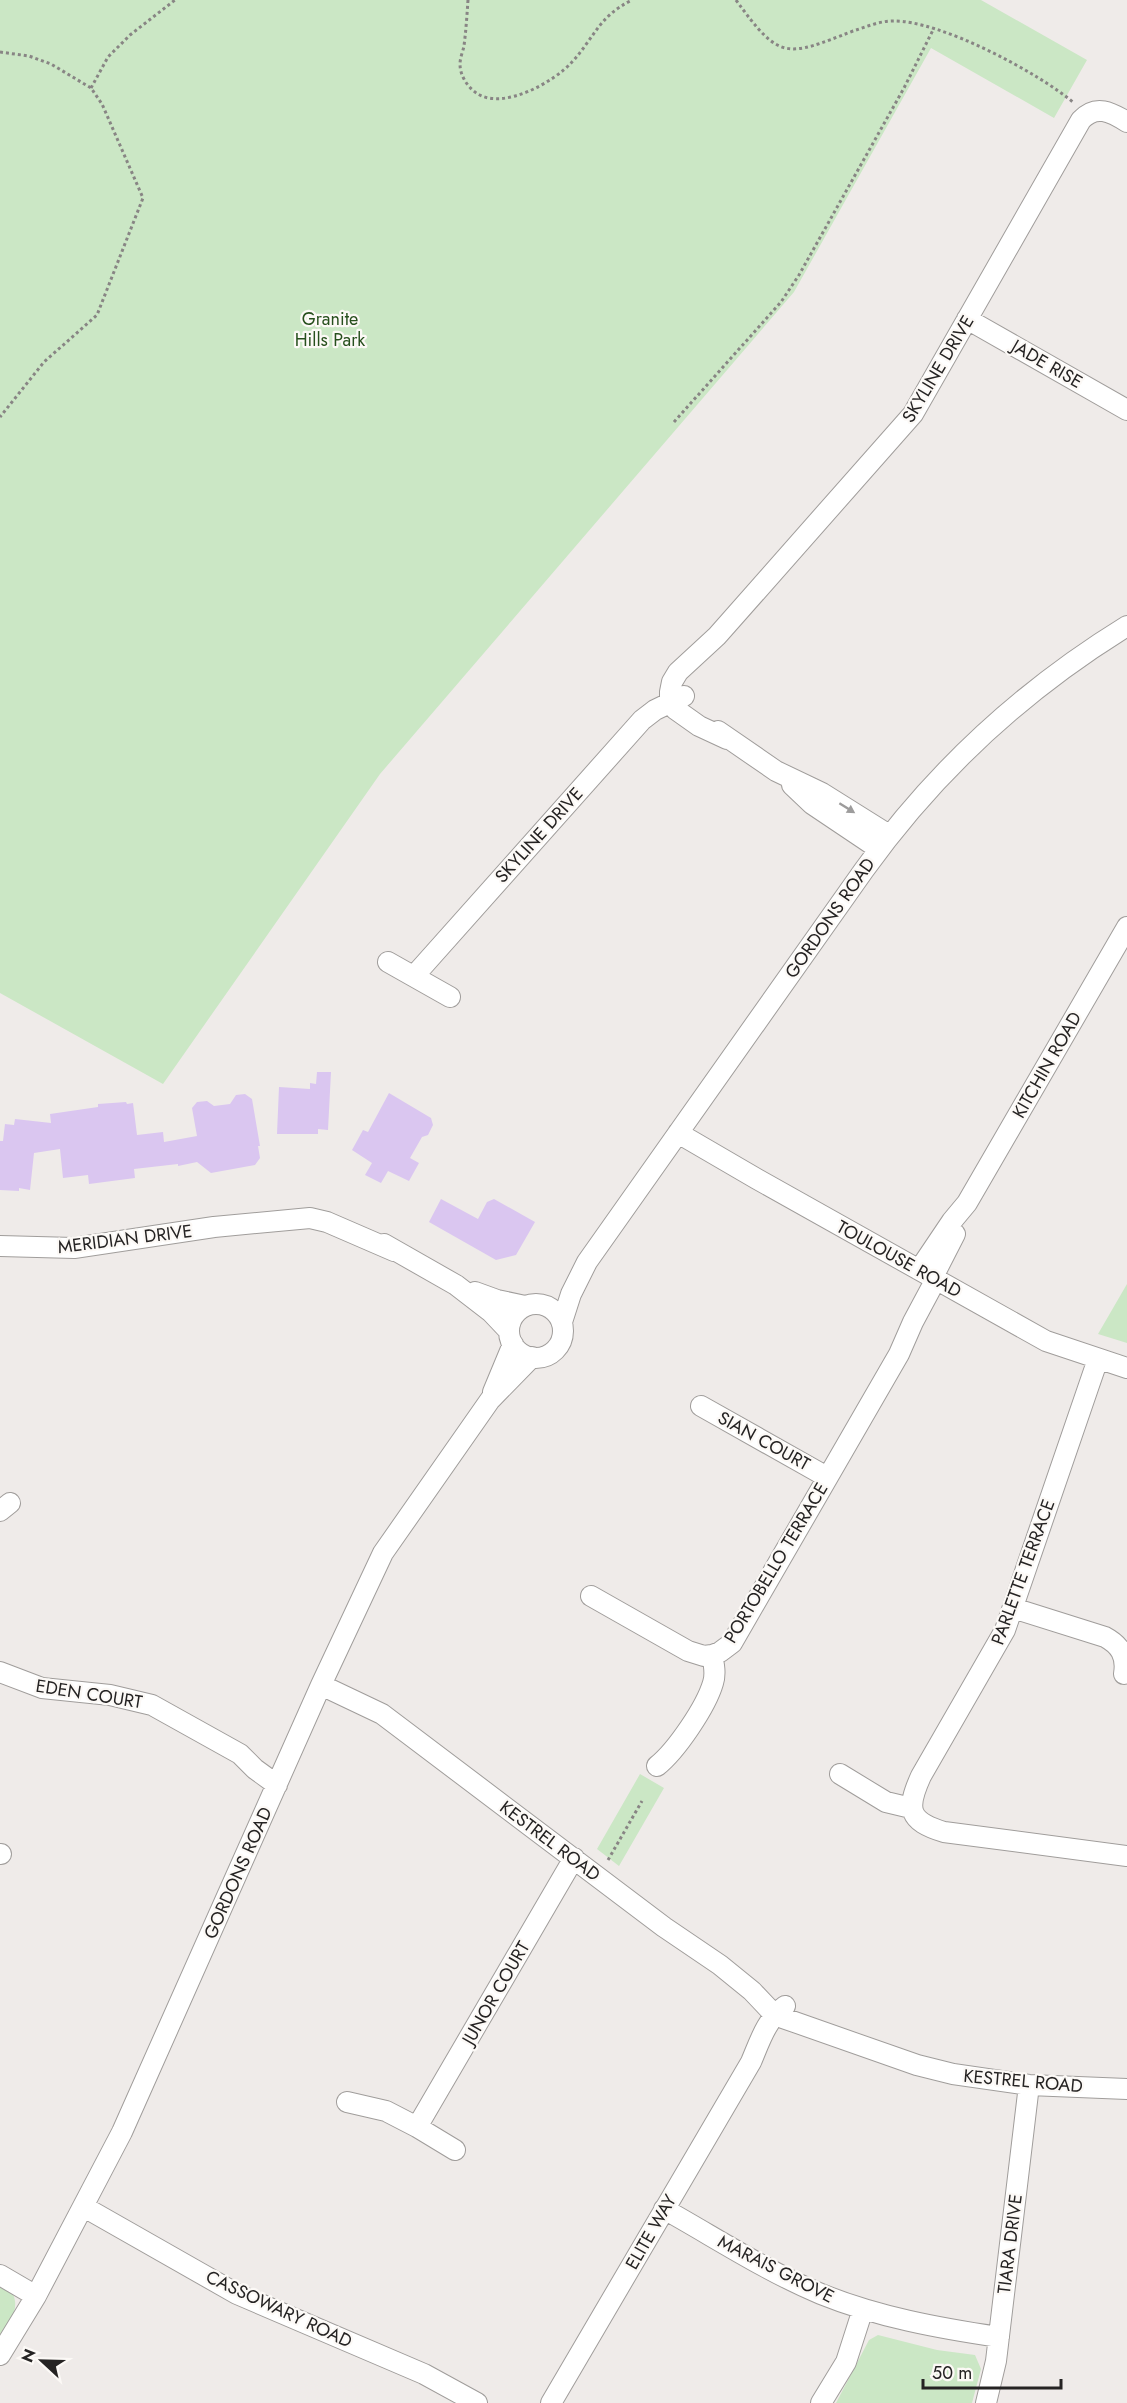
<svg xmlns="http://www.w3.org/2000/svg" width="1127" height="2403" font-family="Jost,sans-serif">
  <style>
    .park { fill: #cbe7c5 }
    .building { fill: #dac6f0 }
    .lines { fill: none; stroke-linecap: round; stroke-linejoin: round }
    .minor-casing { stroke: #a09d9b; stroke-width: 22 }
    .path { stroke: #888584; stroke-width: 3; stroke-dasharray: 3 3; stroke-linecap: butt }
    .minor { stroke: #fff; stroke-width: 20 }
    .oneway { fill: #9d9c9c }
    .labels { text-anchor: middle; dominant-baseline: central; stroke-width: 4.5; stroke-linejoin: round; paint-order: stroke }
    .park-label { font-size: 18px; fill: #27501d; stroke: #fcf9f6 }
    .street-label { font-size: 18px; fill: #252323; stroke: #fcf9f6 }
  </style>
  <rect width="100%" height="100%" fill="#efebe9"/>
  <path class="park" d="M0,0h981l106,60 -33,58 -123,-70 -137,244 -414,482 -217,310 -163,-91z
    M1127,1284v59l-29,-9z
    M640,1774l24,14 -45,78 -22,-17z
    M0,2284l13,10c7,16 -4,29 -13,43z
    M878,2335l59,15 38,5 6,14 -9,34h-136l33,-63z"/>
  <path class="building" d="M317,1072h14l-3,58 -10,-1v5h-41l2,-47 31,2v-6l6,1z
    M389,1093l42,25 2,7 -5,10 -6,2 -12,21 9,5 -10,18 -21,-10 -7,12 -16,-8 7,-12 -20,-13 11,-20 5,2z
    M245,1094l7,5 8,47h-2l2,12 -5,7 -44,8 -14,-11 -19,4v-2l-44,5 1,9 -46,6 -1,-9 -25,3 -3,-29 -26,4 -4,37 -11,-2v3l-19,-1v-49h3l2,-17 9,1 1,-6 36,4 -1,-9 48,-7v-3l28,-2 1,2 6,-1 4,32 26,-3 1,10 33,-6 -5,-28 5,-6 10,-1 7,5 16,-2 6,-9z
    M441,1199l37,20 9,-17 7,-3 41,23 -19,33 -20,5 -67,-38z"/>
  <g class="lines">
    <g class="minor-casing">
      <path id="minor" d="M967,319l160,91
        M718,731l58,40 46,22 67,42
        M727,739l-28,-13 -24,-17 -5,-8v-9l2,-10 6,-10 39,-36 196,-222 168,-294c15,-16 30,-8 46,2
        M792,785l20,19 67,45
        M388,962l62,35
        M414,976l228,-256 13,-10 29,-14
        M678,1133l79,46 289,162 81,27
        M384,1244l72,41 35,27 18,19
        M0,1246l74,2 140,-21 96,-9 17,4 67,29
        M919,1270l33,-49 15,-18 160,-276
        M933,1277l22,-43
        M475,1292l22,8 28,6
        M509 1331a27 27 0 1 1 54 0a27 27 0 1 1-54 0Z
        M562,1322l9,-28 16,-32 277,-392c71,-99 159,-180 263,-244
        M1098,1359l-93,271 -84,146c-15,33 -13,45 23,56l183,24
        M493,1392l20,-48
        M701,1406l126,71
        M0,1511l10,-8
        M591,1596l97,55 16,5 8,-1
        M1013,1608l92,29c15,8 22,19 19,37
        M0,1672l42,16 68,7 42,10 88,49 15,15 22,16
        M321,1685l61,29 282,213 56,38 32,26 18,19 13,8 134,47 36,9 76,11 98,4
        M657,1766c19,-15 49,-59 56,-83 3,-9 1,-19 -1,-28l8,-3 12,-9 167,-289 14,-32 23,-43
        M840,1774l46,28 25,6
        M0,1854h1
        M347,2102l39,9 31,16 157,-269
        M417,2127l38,23
        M84,2207l153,87 187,80 53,29
        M664,2209c52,29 102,62 157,85 57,23 117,34 178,43
        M0,2275l36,21
        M0,2355l36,-59 86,-164 199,-447 62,-132 107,-153 42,-43
        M551,2403l200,-341c9,-21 15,-42 34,-56
        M821,2403l25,-41 17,-53
        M986,2403l10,-42 33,-276"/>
    </g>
    <path class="path" d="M468,0c-1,15 -2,30 -4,46 -1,5 -4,12 -4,18 0,12 8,24 18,30 26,16 76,-12 94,-32 23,-25 26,-45 60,-62
      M736,0c44,61 50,57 117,31 13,-4 26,-10 40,-10 47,-1 146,52 181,82
      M0,52l29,4 22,8 40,24 11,16 41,94 -46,117 -53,47 -44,55
      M91,88l17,-31 22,-22 45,-35
      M674,422l107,-120 18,-27 105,-187 30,-60
      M608,1860l34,-59"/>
    <use href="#minor" class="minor"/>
  </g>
  <defs><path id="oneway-solid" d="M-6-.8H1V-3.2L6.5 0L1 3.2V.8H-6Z" transform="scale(1.5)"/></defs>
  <use class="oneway" href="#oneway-solid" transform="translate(847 808) rotate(32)"/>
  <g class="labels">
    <g class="park-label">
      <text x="330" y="319">Granite<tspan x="330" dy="21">Hills Park</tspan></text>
    </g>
    <g class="street-label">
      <text transform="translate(1047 364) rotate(30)">JADE RISE</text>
      <text transform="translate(938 369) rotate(-59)">SKYLINE DRIVE</text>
      <text transform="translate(539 835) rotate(-48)">SKYLINE DRIVE</text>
      <text transform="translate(830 918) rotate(-55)">GORDONS ROAD</text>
      <text transform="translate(1047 1065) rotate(-60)">KITCHIN ROAD</text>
      <text transform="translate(125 1239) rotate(-7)">MERIDIAN DRIVE</text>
      <text transform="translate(899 1259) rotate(29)">TOULOUSE ROAD</text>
      <text transform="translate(764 1441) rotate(29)">SIAN COURT</text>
      <text transform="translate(776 1563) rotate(-59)">PORTOBELLO TERRACE</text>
      <text transform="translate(1023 1572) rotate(-70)">PARLETTE TERRACE</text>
      <text transform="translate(89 1694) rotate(9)">EDEN COURT</text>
      <text transform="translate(550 1841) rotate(37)">KESTREL ROAD</text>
      <text transform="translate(238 1873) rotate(-66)">GORDONS ROAD</text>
      <text transform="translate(496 1993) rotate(-60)">JUNOR COURT</text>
      <text transform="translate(1023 2081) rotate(5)">KESTREL ROAD</text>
      <text transform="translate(651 2232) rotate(-60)">ELITE WAY</text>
      <text transform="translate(1010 2244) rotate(-83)">TIARA DRIVE</text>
      <text transform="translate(776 2269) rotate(27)">MARAIS GROVE</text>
      <text transform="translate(279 2309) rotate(25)">CASSOWARY ROAD</text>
    </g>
  </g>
  <g transform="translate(42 2361) rotate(292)" stroke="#fcf9f6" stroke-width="4.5" paint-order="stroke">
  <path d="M0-4.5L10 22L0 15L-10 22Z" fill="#252323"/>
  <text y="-9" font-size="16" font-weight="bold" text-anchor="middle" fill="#252323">N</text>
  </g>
  <path d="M923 2379v9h138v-9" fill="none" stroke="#252323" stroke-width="3"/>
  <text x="932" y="2379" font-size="18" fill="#252323" stroke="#fcf9f6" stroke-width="4.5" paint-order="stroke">50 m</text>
</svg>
